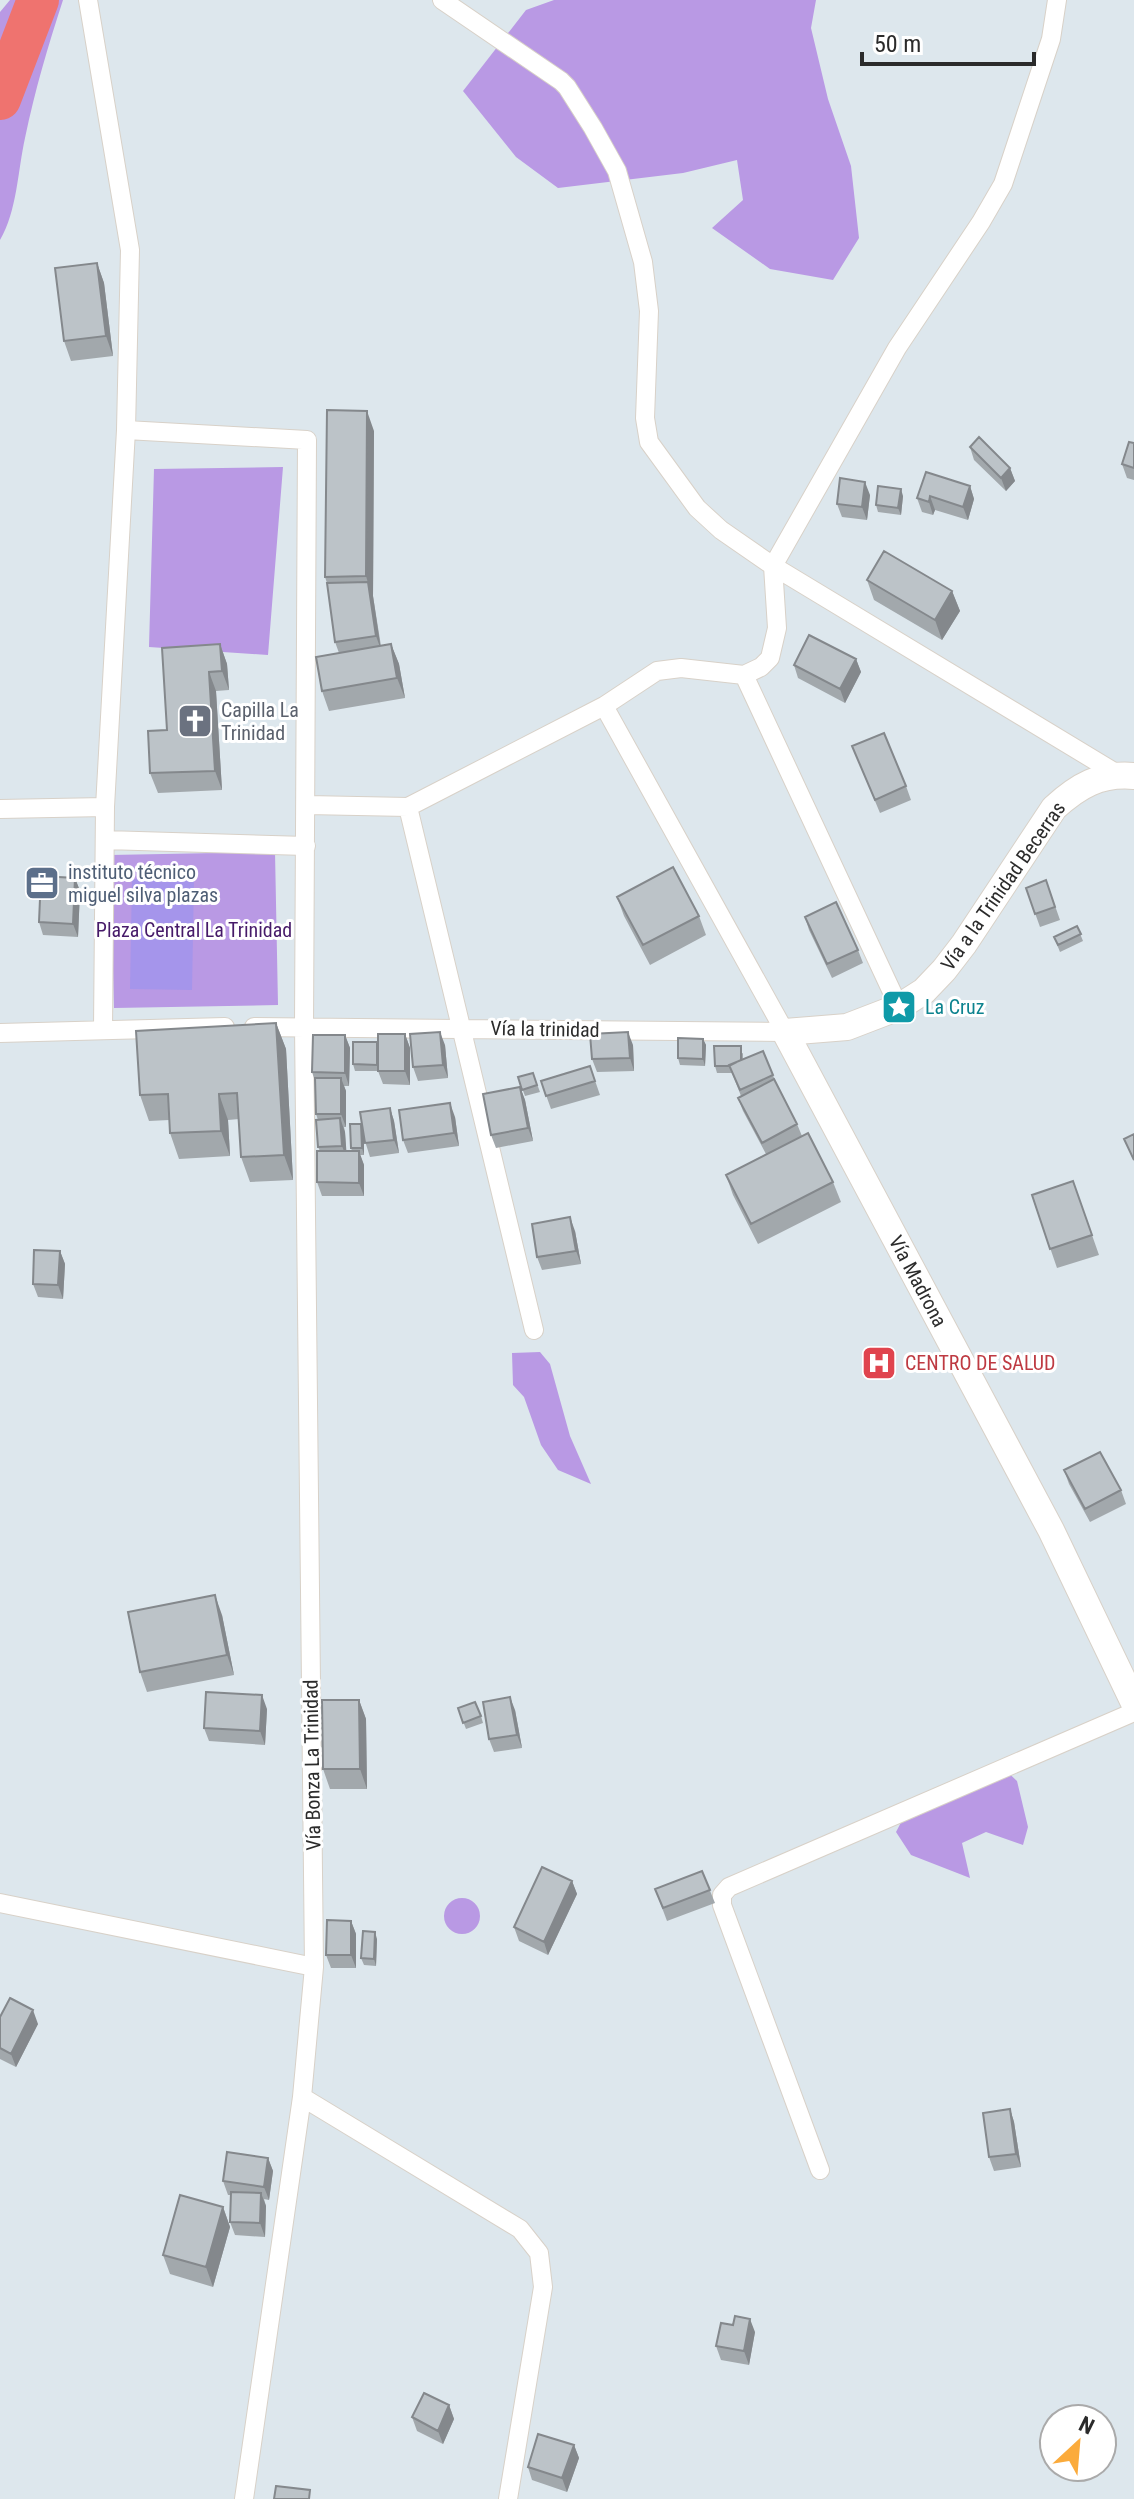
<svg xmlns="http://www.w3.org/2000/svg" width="1134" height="2499" font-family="'Roboto Condensed',sans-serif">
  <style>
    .green { fill: #b999e4 }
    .pitch { fill: #a595eb }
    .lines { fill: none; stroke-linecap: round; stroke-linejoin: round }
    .river { stroke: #ef736f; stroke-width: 42 }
    .street-casing { stroke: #d8d1c8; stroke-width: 20 }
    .secondary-casing { stroke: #d8d1c8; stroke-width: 28 }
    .street { stroke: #fff; stroke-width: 18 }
    .secondary { stroke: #fff; stroke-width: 26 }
    .wall { fill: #a2a8ac }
    .shaded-wall { fill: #84888c }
    .building { fill: #bcc3c8; stroke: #84888c; stroke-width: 2 }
    .labels { text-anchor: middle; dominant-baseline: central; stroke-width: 6; stroke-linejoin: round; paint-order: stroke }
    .worship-label { font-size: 20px; fill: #5b616d; stroke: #fff; text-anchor: start }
    .service-label { font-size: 20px; fill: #4e5e75; stroke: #fff; text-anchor: start }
    .street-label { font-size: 20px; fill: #2b2b2b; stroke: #fff }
    .park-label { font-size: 20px; fill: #461a69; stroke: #fff }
    .culture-label { font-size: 20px; fill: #0d838f; stroke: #fff; text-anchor: start }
    .health-label { font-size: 20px; fill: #be3a42; stroke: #fff; text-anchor: start }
  </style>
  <rect width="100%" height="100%" fill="#dde7ed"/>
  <path class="green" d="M10,0h53c-15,46 -28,90 -38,138 -7,31 -8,74 -25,102v-228z
    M554,0h262l-5,28 17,71 23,67 8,72 -26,42 -63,-11 -58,-41 31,-28 -6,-40 -54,13 -125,15 -42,-31 -53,-66 63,-81z
    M283,467l-15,188 -119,-8 5,-178z
    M275,852l3,153 -164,3 -4,-153z
    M540,1352l10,12 20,72 21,48 -33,-14 -17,-25 -17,-48 -11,-12 -1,-32z
    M1001,1766l16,15 11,46 -5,18 -37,-13 -24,11 8,35 -59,-23 -15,-23 12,-23z
    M444 1916a18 18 0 1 1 36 0a18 18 0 1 1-36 0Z"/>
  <path class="pitch" d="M132,879l62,1 -2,110 -62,-1z"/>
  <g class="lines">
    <path class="river" d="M0,99l38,-99"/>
    <g class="street-casing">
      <path id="street" d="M88,0l42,250 -4,180 -21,377 -2,222
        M442,0l119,81 6,6 26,41 24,43 26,91 6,49 -4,107 4,24 48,66 24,22 52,36 346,209
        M126,430l181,10 -3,586 10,941 -12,130 -58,402
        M744,675l155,332
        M307,805l101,2 196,-101 53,-35 24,-3 63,7 17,-8 9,-9 7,-30 -4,-62 124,-218 84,-126 22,-38 48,-145 6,-39
        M408,807l126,523
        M0,809l105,-2
        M105,840l201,6
        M254,1027l531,5 -181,-326
        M0,1033l225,-6
        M0,1903l314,64
        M302,2097l218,132 19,24 4,34 -35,212
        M820,2170l-98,-265v-10l7,-8 405,-175"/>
    </g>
    <g class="secondary-casing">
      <path id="secondary" d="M1134,776c-34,-3 -56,10 -80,32l-90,136 -20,26 -20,21 -25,16 -52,20 -62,5 266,498 83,173"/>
    </g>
    <use href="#street" class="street"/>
    <use href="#secondary" class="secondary"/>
  </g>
  <path class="wall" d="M97,263l7,20 9,73 -42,5 -7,-20z
    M374,431l-1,165 8,50 10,-2 8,20 6,34 -76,13 -7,-20 17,-38 -4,-11 -8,-59 -2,-6z
    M1134,443v37l-7,-2 -5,-14z
    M970,447l40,21 5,13 -9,10 -32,-31z
    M970,486l4,13 -6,21 -33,-10 -2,5 -11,-3 -5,-14z
    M870,495l-3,25 -25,-3 -5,-13z
    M903,496l-2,19 -23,-3 -2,-7z
    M867,580l85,11 8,20 -18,29 -68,-40z
    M220,644l7,20 2,26 -13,1 6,99 -64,3 -8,-20z
    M856,659l5,13 -16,31 -47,-25 -4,-13z
    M852,746l54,40 5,14 -31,13z
    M75,878l5,13 -2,46 -35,-2 -4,-13z
    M1046,880l14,40 -20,7 -14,-39z
    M617,897l82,19 7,19 -56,30 -26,-49z
    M805,917l53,33 5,13 -31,15 -23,-48z
    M1077,926l6,15 -23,11 -6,-15z
    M276,1023l10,26 7,131 -43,2 -9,-25 -2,-38 -11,1 2,36 -51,3 -9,-26 -1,-13 -20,1 -9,-26z
    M405,1034l5,14v37l-27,-1 -5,-13h-23l-2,-7 24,-22z
    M345,1035l5,13 -1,38h-5l2,5v36h-2l1,5 1,19h6l-1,-3 10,-24 29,-16 4,13 5,32 -29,4 -6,-19v17h-4l4,10v31h-42l-5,-14 3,-31 -2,-4v-27l-2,-6 -1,-33 -3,-9z
    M703,1039l3,6 -1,21 -25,-1 -2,-7z
    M445,1045l3,33 -30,3 -5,-14z
    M633,1045l1,26 -37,1 -5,-13z
    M763,1051l14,34 20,39 5,12 31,46 8,20 -83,42 -25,-49 -7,-20 40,-21 -23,-43 -5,-13 3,-2 -9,-23h-15l-2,-7 28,-13v6z
    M590,1066l10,29 -49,14 -10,-28z
    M533,1073l7,19 -15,4 -7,-19z
    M520,1087l5,13 8,41 -37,7 -5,-13z
    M455,1117l4,29 -51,7 -5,-13z
    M1073,1181l26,74 -42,13 -25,-73z
    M575,1231l6,33 -39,6 -5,-13z
    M60,1251l5,13 -2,35 -25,-2 -5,-13z
    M1064,1470l57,20 5,14 -36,18 -21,-38z
    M222,1615l12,60 -87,17 -7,-20z
    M359,1700l7,19 1,70h-37l-7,-20z
    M458,1708l23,8 2,7 -17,6z
    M267,1709l-2,36 -56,-4 -5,-13z
    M515,1710l7,38 -28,4 -5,-13z
    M702,1871l13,32 -48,18 -12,-32z
    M572,1881l5,13 -29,61 -29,-14 -5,-14z
    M351,1921l5,13v34h-25l-5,-13z
    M377,1939l-1,27 -12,-1 -3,-7z
    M0,2017l38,7 -22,43 -16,-8z
    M1010,2109l4,13 7,45 -27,4 -5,-14z
    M268,2158l5,13 -4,29 -5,-1 2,7 -1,31 -30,-2 -5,-13 1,-27h-3l-5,-14z
    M223,2207l7,20 -17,60 -43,-13 -7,-19z
    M755,2332l-6,33 -28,-5 -5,-14z
    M449,2405l5,14 -11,25 -26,-13 -5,-14z
    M574,2445l5,13 -12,34 -35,-12 -4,-13z"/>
  <path class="shaded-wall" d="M97,263l7,20 9,73 -7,-20z
    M367,411l7,20 -1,165 8,54 -5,-14 -8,-53 -2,-7z
    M1010,468l5,13 -9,10 -5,-13z
    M865,482l5,13 -3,25 -5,-13z
    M970,486l4,13 -6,21 -5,-13z
    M901,489l2,7 -2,19 -3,-7z
    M930,496l5,14 -2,5 -4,-13z
    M952,591l8,20 -18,29 -7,-20z
    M220,644l7,20 2,26 -7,-19z
    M391,644l8,20 6,34 -8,-20z
    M856,659l5,13 -16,31 -5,-14z
    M209,672l7,19 6,99 -7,-19z
    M75,878l5,13 -2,46 -5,-13z
    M276,1023l10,26 7,131 -9,-25z
    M440,1032l5,13 3,33 -5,-13z
    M628,1032l5,13 1,26 -4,-13z
    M405,1034l5,14v37l-5,-14z
    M345,1035l5,13 -1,38 -4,-13z
    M703,1039l3,6 -1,21 -2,-7z
    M341,1078l5,13v36l-5,-13z
    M520,1087l5,13 8,41 -5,-13z
    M219,1094l9,26 2,36 -9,-25z
    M450,1103l5,14 4,29 -5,-13z
    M390,1108l4,13 5,32 -5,-13z
    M340,1118l5,14 2,27 -5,-13z
    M361,1124l3,7v24l-2,-7z
    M359,1151l5,14v31l-5,-13z
    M570,1217l5,14 6,33 -5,-13z
    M60,1251l5,13 -2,35 -5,-14z
    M215,1595l7,20 12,60 -7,-20z
    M262,1695l5,14 -2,36 -5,-14z
    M510,1697l5,13 7,38 -5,-13z
    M359,1700l7,19 1,70 -7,-20z
    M572,1881l5,13 -29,61 -4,-13z
    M351,1921l5,13v34l-5,-13z
    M375,1932l2,7 -1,27 -2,-7z
    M33,2010l5,14 -22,43 -5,-13z
    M1010,2109l4,13 7,45 -5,-13z
    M268,2158l5,13 -4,29 -5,-13z
    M261,2193l5,13 -1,31 -5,-14z
    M223,2207l7,20 -17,60 -7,-20z
    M750,2319l5,13 -6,33 -5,-14z
    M449,2405l5,14 -11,25 -5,-13z
    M574,2445l5,13 -12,34 -5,-14z"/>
  <path class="building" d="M97,263l9,73 -42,5 -9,-73z
    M327,410l40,1 -1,165 -41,1z
    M979,437l31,31 -9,10 -31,-31z
    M1129,442l5,1v25l-12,-4z
    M926,472l44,14 -7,21 -33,-11 -1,6 -12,-4z
    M840,478l25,4 -3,25 -25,-3z
    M878,486l23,3 -3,19 -22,-3z
    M884,551l68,40 -17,29 -68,-40z
    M368,582l8,54 -41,6 -8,-59z
    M809,635l47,24 -16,30 -46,-24z
    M220,644l2,27 -13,1 6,99 -65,2 -2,-42 19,-1 -5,-82z
    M391,644l6,34 -75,13 -6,-34z
    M884,733l22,53 -31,14 -23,-54z
    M673,867l26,49 -56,29 -26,-48z
    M41,876l34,2 -2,46 -34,-2z
    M1046,880l9,27 -20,7 -9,-26z
    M836,902l22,48 -31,14 -22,-47z
    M1077,926l4,8 -23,11 -4,-8z
    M276,1023l8,132 -43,2 -4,-64 -18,1 2,37 -51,2 -2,-39 -28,1 -4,-64z
    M440,1032l3,33 -30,2 -3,-33z
    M628,1032l2,26 -38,1 -2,-25z
    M378,1034h27v37h-27z
    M313,1035h32v38l-33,-1z
    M678,1038l25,1v20l-25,-1z
    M353,1042h24v23l-24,-1z
    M714,1046h27v14l-12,6h-14z
    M763,1051l10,24 -33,15 -11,-25z
    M590,1066l5,15 -49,15 -5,-15z
    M533,1073l4,12 -15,5 -4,-13z
    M315,1078h26v36h-25z
    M774,1079l23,45 -35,19 -24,-45z
    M520,1087l8,41 -37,7 -8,-41z
    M450,1103l4,30 -51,7 -4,-30z
    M390,1108l4,32 -29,3 -5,-31z
    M340,1118l2,28 -24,1 -2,-27z
    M350,1124h11l1,24h-11z
    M808,1133l25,49 -82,42 -25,-49z
    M1134,1134v26l-10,-21z
    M317,1151h42v32l-42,-1z
    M1073,1181l19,54 -42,14 -18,-54z
    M570,1217l6,34 -39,6 -5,-33z
    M34,1250l26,1 -2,34 -25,-1z
    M1100,1452l21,38 -36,19 -21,-39z
    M215,1595l12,60 -87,17 -12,-60z
    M206,1692l56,3 -2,36 -56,-3z
    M510,1697l7,38 -28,4 -6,-37z
    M322,1700h37l1,69h-37z
    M475,1702l6,14 -18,7 -5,-15z
    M542,1867l30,14 -28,61 -30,-15z
    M702,1871l8,19 -47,18 -8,-19z
    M327,1920l24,1v34h-25z
    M363,1931l12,1 -1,27 -13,-1z
    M10,1998l23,12 -22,44 -11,-6v-31z
    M1010,2109l6,45 -27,3 -6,-44z
    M227,2152l41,6 -4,29 -41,-6z
    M231,2192l30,1 -1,30 -30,-1z
    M180,2195l43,12 -17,60 -43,-12z
    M735,2316l15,3 -6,32 -28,-5 5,-23 12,2z
    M424,2393l25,12 -11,26 -26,-14z
    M538,2434l36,11 -12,33 -34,-11z
    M276,2486l34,4 -1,9h-35z"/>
  <defs>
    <g id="church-square" transform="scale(1.8)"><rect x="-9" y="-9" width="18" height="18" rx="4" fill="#6b7280" stroke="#fff"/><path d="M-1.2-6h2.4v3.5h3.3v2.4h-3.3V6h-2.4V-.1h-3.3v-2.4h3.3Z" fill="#fff"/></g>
    <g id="office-square" transform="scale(1.8)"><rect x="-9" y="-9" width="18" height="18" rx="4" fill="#5c6f8a" stroke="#fff"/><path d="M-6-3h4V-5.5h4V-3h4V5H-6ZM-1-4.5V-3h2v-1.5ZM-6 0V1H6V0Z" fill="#fff"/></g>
    <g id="sight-square" transform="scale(1.8)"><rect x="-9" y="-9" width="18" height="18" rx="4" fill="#0f9aa8" stroke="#fff"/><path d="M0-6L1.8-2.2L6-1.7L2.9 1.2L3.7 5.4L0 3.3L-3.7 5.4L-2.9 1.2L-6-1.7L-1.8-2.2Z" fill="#fff"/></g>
    <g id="hospital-square" transform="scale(1.8)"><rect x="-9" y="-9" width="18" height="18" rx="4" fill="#e0444e" stroke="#fff"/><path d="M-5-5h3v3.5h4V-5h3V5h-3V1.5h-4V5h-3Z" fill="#fff"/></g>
  </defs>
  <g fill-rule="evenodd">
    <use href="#church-square" x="195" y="721"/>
    <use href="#office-square" x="42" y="883"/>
    <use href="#sight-square" x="899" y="1007"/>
    <use href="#hospital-square" x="879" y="1363"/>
  </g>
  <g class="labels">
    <g class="worship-label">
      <text x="221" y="710">Capilla La<tspan x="221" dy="23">Trinidad</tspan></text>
    </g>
    <g class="service-label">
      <text x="68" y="872">instituto técnico<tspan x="68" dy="23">miguel silva plazas</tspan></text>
    </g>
    <g class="street-label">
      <text transform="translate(1003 886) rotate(-55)">Vía a la Trinidad Becerras</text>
      <text transform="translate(545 1029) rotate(1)">Vía la trinidad</text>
      <text transform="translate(918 1281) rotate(62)">Vía Madrona</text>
      <text transform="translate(312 1765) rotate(-91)">Vía Bonza La Trinidad</text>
    </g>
    <g class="park-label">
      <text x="194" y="930">Plaza Central La Trinidad</text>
    </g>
    <g class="culture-label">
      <text x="925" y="1007">La Cruz</text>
    </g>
    <g class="health-label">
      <text x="905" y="1363">CENTRO DE SALUD</text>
    </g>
  </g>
  <g transform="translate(1078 2443) rotate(26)"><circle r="38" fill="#ffffff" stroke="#aaaaaa" stroke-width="2"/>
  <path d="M0-6L14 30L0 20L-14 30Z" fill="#fbab3c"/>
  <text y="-12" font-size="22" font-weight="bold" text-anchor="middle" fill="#2b2b2b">N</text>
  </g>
  <path d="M862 52v12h172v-12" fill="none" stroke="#2b2b2b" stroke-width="4"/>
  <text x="874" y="52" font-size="24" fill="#2b2b2b" stroke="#ffffff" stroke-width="6" paint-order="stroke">50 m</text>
</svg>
